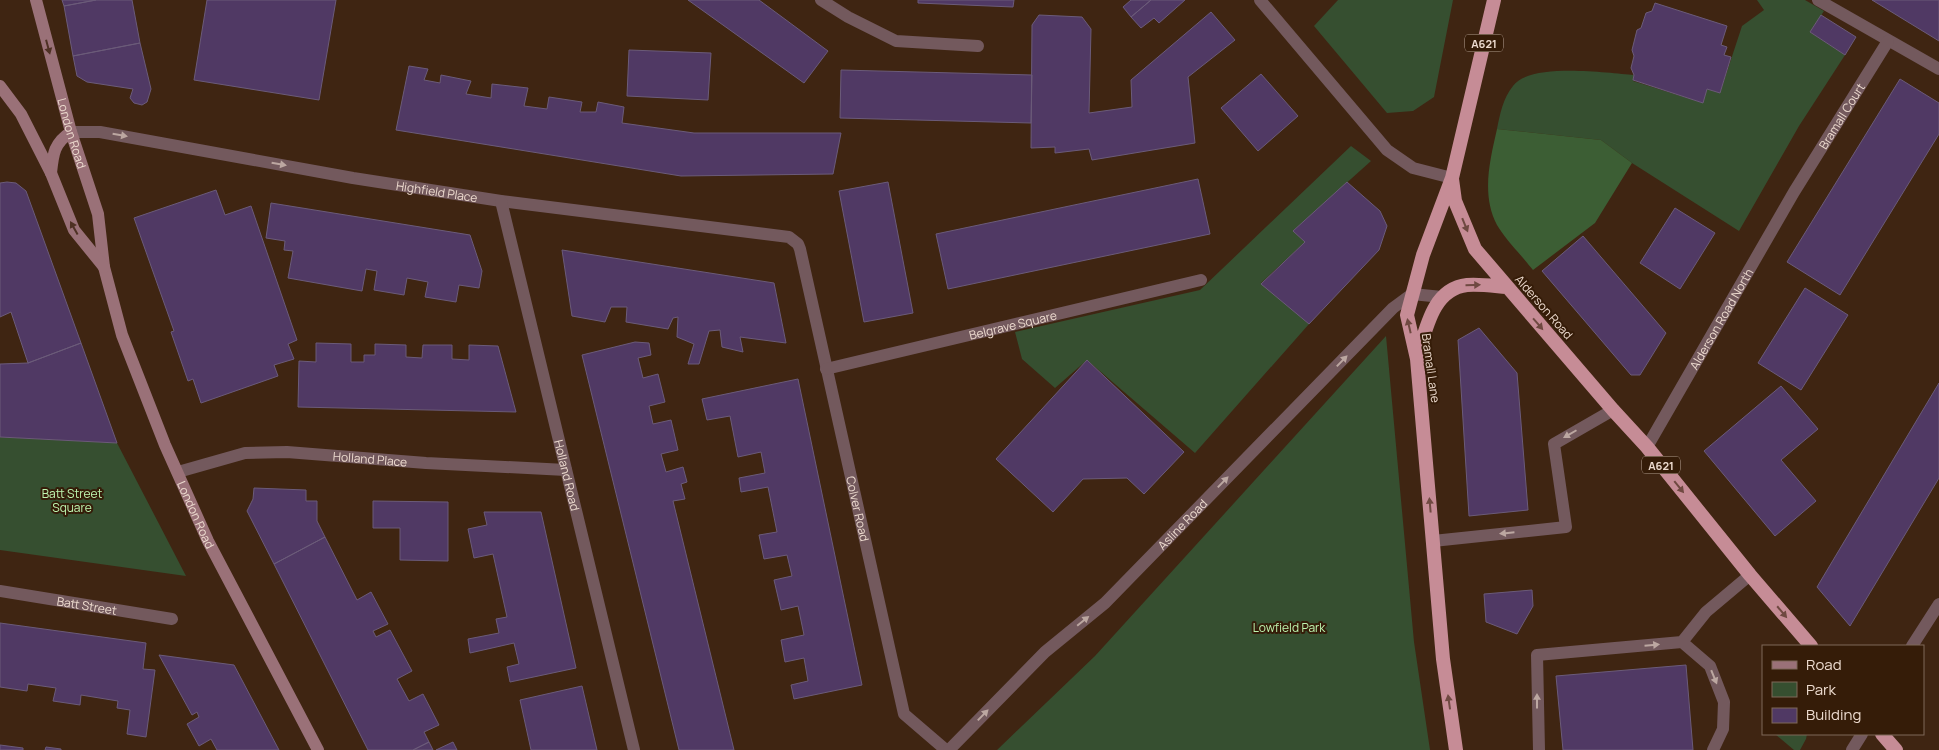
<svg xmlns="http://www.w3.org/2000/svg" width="1939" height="750" font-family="Manrope,sans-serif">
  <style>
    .green { fill: #364f30 }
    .forest { fill: #3c5e34 }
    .building { fill: #503964; stroke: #6b5b79 }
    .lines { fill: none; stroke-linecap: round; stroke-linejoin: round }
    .service { stroke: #73595d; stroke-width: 12 }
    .minor { stroke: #73595d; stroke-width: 12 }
    .tertiary { stroke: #73595d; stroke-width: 12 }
    .secondary { stroke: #9a7178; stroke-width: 12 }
    .trunk { stroke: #c68c96; stroke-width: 14 }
    .oneway { fill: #4e3124 }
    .oneway2 { fill: #bca7a1 }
    .oneway3 { fill: #6f4941 }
    .labels { text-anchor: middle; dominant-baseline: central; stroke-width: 4; stroke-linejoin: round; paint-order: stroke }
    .shield { fill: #351c08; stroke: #b6a293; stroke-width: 1 }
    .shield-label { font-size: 11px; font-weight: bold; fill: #eddbcf }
    .street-label { font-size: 12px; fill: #eddbcf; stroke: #351c08 }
    .park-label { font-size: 12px; fill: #bef6b1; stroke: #351c08 }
  </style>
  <rect width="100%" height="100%" fill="#3f2512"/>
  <path class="green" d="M1338,0h115l-19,97 -21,14 -26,2 -73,-87z
    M1757,0h48l19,11 -14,21 35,23 -46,71 -60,105 -107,-68 -31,-23 -104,-11c3,-15 6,-31 16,-43 17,-24 94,-13 121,-11l-1,6 70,22 4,-14 13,4 22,-67 22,-16z
    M1351,146l20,15 -78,70 12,11 -44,41 48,41 -114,129 -108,-93 -32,28 -33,-29 -7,-27 185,-42z
    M1386,336l28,306 16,108h-433l98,-94z
    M0,437l117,6 69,133 -186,-26z
    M1775,734h32l-1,5 -6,11h-6z"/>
  <path class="forest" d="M1497,129l104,11 31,23 -37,60 -62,47c-10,-13 -28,-31 -36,-45 -16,-30 -7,-65 0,-96z"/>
  <path class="building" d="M62,0h34l-32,6z
    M96,0h36l8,43 -67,13 -9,-50z
    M207,0h129l-17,100 -125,-20z
    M688,0h71l69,51 -24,32z
    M918,0h96l-1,7 -95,-4z
    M1131,0h20l-20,17 -8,-10z
    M1151,0h34l-26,23 -5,-5 -13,10 -10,-11z
    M1872,0h67v41z
    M1655,3l72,23 -6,19 6,2 -3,8 7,2 -11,36 -13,-4 -4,14 -70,-23 1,-5 -3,-7 3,-12 -2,-6 5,-20 4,-2 5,-15 6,-2z
    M1211,12l24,28 -47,37 7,66 -103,17 -3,-11 -34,4v-6l-24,1 1,-123 7,-10 43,2 9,12 -2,84 43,-6 -1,-27z
    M1821,15l35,22 -11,18 -35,-23z
    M140,43l11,46 -4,13 -5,3 -8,-2 -4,-5 3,-9 -46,-7 -10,-6 -4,-20z
    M629,50l82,3 -3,47 -81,-4z
    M409,66l19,3 -4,11 16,3 1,-8 30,6 -5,13 25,4 1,-14 36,4 -4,18 23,3 2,-12 33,5 -2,10h16l2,-10 26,5 -2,16 72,10h147l-8,41 -152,2 -285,-46z
    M841,70l191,5 -1,48 -191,-5z
    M1261,74l37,42 -40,35 -37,-43z
    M1900,79l39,24v31l-99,161 -53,-33z
    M1198,179l12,55 -262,55 -12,-55z
    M7,182l9,1 10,8 55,152 -53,20 -17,-51 -11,5v-134z
    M888,182l25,131 -49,9 -25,-131z
    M1347,182l33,29 7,15 -8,24 -70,74 -48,-40 44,-42 -12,-11z
    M216,190l9,25 26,-9 46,134 -9,4 6,15 -20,6 4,11 -77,27 -8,-24 -5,2 -17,-49 3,-1 -40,-113z
    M271,203l199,32 12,36 -3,17 -20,-3 -3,17 -31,-5 3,-15 -21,-4 -3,17 -30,-5 3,-19 -11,-2 -4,22 -74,-13 5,-27 -9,-1 1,-9 -19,-3z
    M1675,208l40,25 -35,56 -40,-26z
    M1583,236l83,97 -26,42h-9l-89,-104z
    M562,250l212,33 12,60 -46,-6 3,15 -21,-5 -2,-17 -11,1 -10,33h-11l6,-20 -17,-7 1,-20 -5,1 -5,11 -42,-7 1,-15h-16l-6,15 -33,-6z
    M1805,288l43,27 -47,75 -43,-27z
    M1479,328l38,45 11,137 -59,6 -11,-176z
    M635,342l14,1 2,12 -13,3 5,20 15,-4 7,28 -16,4 4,18 18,-4 7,30 -17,4 5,18 17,-5 4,15 -6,2 4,15 -12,2 61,249h-55l-97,-395z
    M81,343l36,100 -117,-6v-73l28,-1z
    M316,343l35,1v18h13v-7h11v-11l31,1v12l16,1 1,-13h29v14l17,1v-15l29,1 18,66 -218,-5 1,-46 17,1z
    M1087,360l97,92 -40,42 -17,-16 -44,1 -30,33 -57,-53z
    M798,379l64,306 -68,14 -3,-14 17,-4 -4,-23 -19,4 -4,-22 23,-5 -6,-29 -17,4 -7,-30 18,-4 -5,-21 -23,4 -5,-24 18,-3 -9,-45 -27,5 -2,-14 26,-5 -4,-21 -23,5 -8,-41 -23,4 -5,-21z
    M1939,383v95l-89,148 -33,-39z
    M1781,386l37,43 -37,31 35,41 -41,35 -71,-85z
    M254,488l52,2v11h11v20l8,16 -51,27 -27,-53 6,-12z
    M373,501l75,1v59l-48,-1v-32h-27z
    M484,512h57l35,156 -66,14 -3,-15 12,-3 -5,-21 -44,10 -2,-14 31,-6 -3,-14 11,-2 -14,-63 -19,4 -6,-29 19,-4z
    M325,537l32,63 14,-8 17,32 -15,7 3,6 14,-7 22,41 -15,8 12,22 14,-7 16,31 -15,7 5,10 -16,8h-45l-94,-186z
    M1532,590l1,16 -16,28 -31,-12 -2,-28z
    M0,623l146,20 -3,26 12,1 -9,67 -19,-3 3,-24 -13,-2 1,-7 -37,-6 -1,10 -27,-4 3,-13 -28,-4 -1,7 -27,-4z
    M159,655l75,10 45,85h-62l-6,-11 -12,7 -12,-22 12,-7 -2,-5 -5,3z
    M1686,665l7,85h-130l-7,-74z
    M582,686l15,64h-66l-11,-50z
    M429,742l4,8h-20z
    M453,742l4,8h-21z
    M0,745l23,3v2h-23z
    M46,747l15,2v1h-16z"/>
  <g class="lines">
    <path class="service" d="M1433,541l133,-14 -12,-83 59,-34
      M1682,642l24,-30 44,-37
      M1539,750l-2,-95 145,-13 28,24 14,36 -1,27 -10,21"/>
    <g class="minor">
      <path d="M821,0l27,17 48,24 82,5"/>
      <path d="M1260,0l127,150 26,18 39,10"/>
      <path d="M1818,0l121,69"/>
      <path id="s1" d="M71,132h29l253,46 148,23 288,36 9,7 2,5 104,465 42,36"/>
      <path id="s2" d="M501,201l133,549"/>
      <path id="s3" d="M826,369l375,-89"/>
      <path id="s4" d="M1647,447l147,-255 94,-151"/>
      <path id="s5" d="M178,472l67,-19 42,-1 139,11 140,7"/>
      <path id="s6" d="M0,591l172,28"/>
    </g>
    <g class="tertiary">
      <path d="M1912,646l27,-42"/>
      <path id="s7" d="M949,750l96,-98 60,-49 288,-295 19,-14 30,3"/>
      <path d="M1852,750l10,-16"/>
    </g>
    <g class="secondary">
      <path id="s8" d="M36,0l35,132 27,82 6,53 18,68 43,110 43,96 110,209"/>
      <path d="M0,86l21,28 30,59 23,57 30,37"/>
      <path d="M51,173c2,-19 3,-30 20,-41"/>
    </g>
    <path class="trunk" d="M1452,179l3,22 20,48 138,161 34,37 103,128 61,71
      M1417,358c9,-28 15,-69 50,-73 13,-1 27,1 39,2
      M1882,734l14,16
      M1456,750l-13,-91 -26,-300 -10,-44 16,-60 29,-77 42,-178"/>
  </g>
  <defs><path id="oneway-solid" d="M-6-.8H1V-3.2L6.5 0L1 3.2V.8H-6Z" transform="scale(1.25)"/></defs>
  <g class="oneway">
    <use href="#oneway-solid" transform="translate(48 47) rotate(75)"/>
    <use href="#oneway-solid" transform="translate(74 228) rotate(-119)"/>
  </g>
  <g class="oneway2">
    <use href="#oneway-solid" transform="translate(120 135) rotate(10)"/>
    <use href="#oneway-solid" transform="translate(279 164) rotate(10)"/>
    <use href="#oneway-solid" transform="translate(1342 361) rotate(-46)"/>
    <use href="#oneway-solid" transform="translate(1570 434) rotate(150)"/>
    <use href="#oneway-solid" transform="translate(1223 482) rotate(-46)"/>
    <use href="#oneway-solid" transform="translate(1507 533) rotate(174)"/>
    <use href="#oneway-solid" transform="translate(1083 621) rotate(-39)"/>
    <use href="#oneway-solid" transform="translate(1652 645) rotate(-5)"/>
    <use href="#oneway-solid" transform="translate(1714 677) rotate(68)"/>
    <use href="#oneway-solid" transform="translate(1537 701) rotate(-90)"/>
    <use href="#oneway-solid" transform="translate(983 715) rotate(-46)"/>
  </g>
  <g class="oneway3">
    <use href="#oneway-solid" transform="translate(1465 225) rotate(68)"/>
    <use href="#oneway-solid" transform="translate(1473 285) rotate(-1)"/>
    <use href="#oneway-solid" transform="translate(1538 324) rotate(49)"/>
    <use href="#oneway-solid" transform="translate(1409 326) rotate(-103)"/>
    <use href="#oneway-solid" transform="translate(1679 487) rotate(51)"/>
    <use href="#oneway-solid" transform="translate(1430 505) rotate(-95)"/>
    <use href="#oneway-solid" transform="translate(1782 612) rotate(50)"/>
    <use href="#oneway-solid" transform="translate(1449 702) rotate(-98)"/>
  </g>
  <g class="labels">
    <g class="shield">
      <rect x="1465" y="34.5" width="38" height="17" rx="4"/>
      <rect x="1642" y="456.5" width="38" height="17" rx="4"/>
    </g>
    <g class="shield-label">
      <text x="1484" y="43">A621</text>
      <text x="1661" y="465">A621</text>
    </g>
    <g class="street-label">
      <text stroke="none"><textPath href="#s4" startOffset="384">Bramall Court</textPath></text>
      <text stroke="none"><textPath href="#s8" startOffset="138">London Road</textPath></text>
      <text stroke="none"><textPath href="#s1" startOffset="371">Highfield Place</textPath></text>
      <text transform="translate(1544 307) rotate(49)">Alderson Road</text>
      <text stroke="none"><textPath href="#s4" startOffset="148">Alderson Road North</textPath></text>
      <text stroke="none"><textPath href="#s3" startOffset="192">Belgrave Square</textPath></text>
      <text transform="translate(1431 368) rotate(82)">Bramall Lane</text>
      <text stroke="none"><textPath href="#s5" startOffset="195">Holland Place</textPath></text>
      <text stroke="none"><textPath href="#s2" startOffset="282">Holland Road</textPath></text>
      <text stroke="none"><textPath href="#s1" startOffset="1009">Colver Road</textPath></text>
      <text stroke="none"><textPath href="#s8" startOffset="541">London Road</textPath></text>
      <text stroke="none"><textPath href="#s7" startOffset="325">Asline Road</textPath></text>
      <text stroke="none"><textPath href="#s6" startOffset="88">Batt Street</textPath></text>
    </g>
    <g class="park-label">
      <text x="72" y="493">Batt Street<tspan x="72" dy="14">Square</tspan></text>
      <text x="1289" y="627">Lowfield Park</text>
    </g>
  </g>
  <rect x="1762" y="645" width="162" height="90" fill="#351c08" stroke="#7f6858"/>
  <rect x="1772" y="661" width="25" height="8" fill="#9a7178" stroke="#7f6858"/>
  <text x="1806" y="670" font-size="15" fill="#eddbcf">Road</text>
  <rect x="1772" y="682" width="25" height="15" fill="#364f30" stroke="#7f6858"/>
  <text x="1806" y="695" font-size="15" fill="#eddbcf">Park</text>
  <rect x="1772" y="708" width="25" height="15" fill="#503964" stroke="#7f6858"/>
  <text x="1806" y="720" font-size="15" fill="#eddbcf">Building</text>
</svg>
